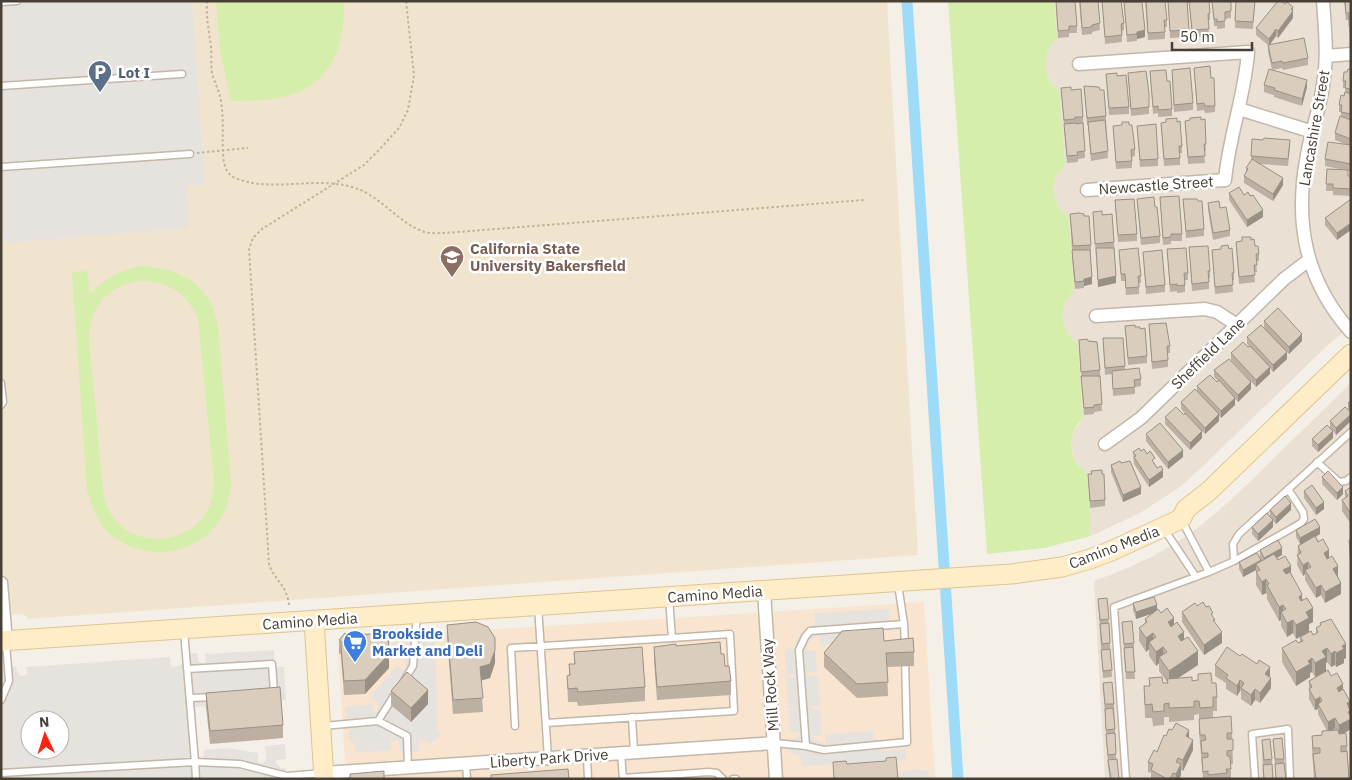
<svg xmlns="http://www.w3.org/2000/svg" width="1352" height="780" font-family="'IBM Plex Sans',sans-serif">
  <style>
    .residential { fill: #eae1d4 }
    .commercial { fill: #f9e4d0 }
    .education { fill: #f0e4cf }
    .green { fill: #d6eeab; fill-rule: evenodd }
    .parking { fill: #e6e3df; fill-rule: evenodd }
    .lines { fill: none; stroke-linecap: round; stroke-linejoin: round }
    .canal { stroke: #9ddbf9; stroke-width: 11 }
    .lane-casing { stroke: #c2b7a8; stroke-width: 9 }
    .street-casing { stroke: #c2b7a8; stroke-width: 15 }
    .secondary-casing { stroke: #dec493; stroke-width: 21 }
    .path { stroke: #c6b198; stroke-width: 2; stroke-dasharray: 2.5 2.5; stroke-linecap: butt }
    .lane { stroke: #fff; stroke-width: 6 }
    .street { stroke: #fff; stroke-width: 12 }
    .secondary { stroke: #ffedc7; stroke-width: 19 }
    .wall { fill: #bcb0a3 }
    .shaded-wall { fill: #999085 }
    .building { fill: #dbcdbe; stroke: #999085 }
    .labels { text-anchor: middle; dominant-baseline: central; stroke-width: 5; stroke-linejoin: round; paint-order: stroke }
    .service-label { font-size: 15px; font-weight: bold; fill: #4e5e75; stroke: #fff; text-anchor: start }
    .street-label { font-size: 15px; fill: #494035; stroke: #fff }
    .education-label { font-size: 15px; font-weight: bold; fill: #785e54; stroke: #fff; text-anchor: start }
    .shop-label { font-size: 15px; font-weight: bold; fill: #366cbe; stroke: #fff; text-anchor: start }
  </style>
  <rect width="100%" height="100%" fill="#f5f0e7"/>
  <path class="residential" d="M1054,1h297v325l-22,18 -129,125 -20,18 -40,26 -49,23 -5,-63 -11,-12 -4,-15 2,-13 10,-15 -5,-74 -12,-12 -4,-15 3,-15 9,-12 -5,-72 -11,-12 -5,-16 3,-14 9,-12 -5,-72 -11,-11 -4,-15 3,-16 9,-12z
    M1351,383v396h-246l-11,-198 31,-12 28,-13 26,-15 25,-18 31,-27z"/>
  <path class="commercial" d="M924,602l11,177h-589l-8,-130 4,-10z"/>
  <path class="education" d="M1,1h886l31,554 -889,64 -6,-5 -22,1z"/>
  <path class="green" d="M216,1h128c1,48 -14,88 -67,97 -15,3 -31,3 -46,3l-11,-51z
    M948,1h106l3,37 -9,12 -3,16 4,15 11,11 5,72 -9,12 -3,14 5,16 11,12 5,72 -9,12 -3,15 4,15 12,12 5,74c-13,13 -16,32 -5,47 2,2 7,5 8,8 3,4 4,54 5,63l-47,12 -57,6z
    M141,266c28,1 54,10 69,36 4,6 5,15 8,22l13,160c-2,14 -4,28 -13,39 -26,34 -75,39 -108,11 -8,-7 -15,-18 -18,-29 -2,-4 -2,-10 -5,-13l-15,-220 15,-1 3,23c15,-16 29,-24 51,-28zM140,281c28,0 47,12 58,38l16,162c0,10 -2,21 -7,30 -18,33 -69,38 -93,8 -6,-8 -9,-18 -11,-28l-14,-152c1,-33 18,-53 51,-58z"/>
  <path class="parking" d="M1,1h191l13,183 -19,2 3,42 -185,15 -1,-10h-2z
    M889,609l2,22 -11,1 -37,12 -22,1 -2,-9 -9,4 -4,9 2,2h8l1,21h-8l-2,2 1,2 10,-1 2,31h-8l-1,2 9,1 2,26 -10,1v1l1,2 12,4v-9l48,-3 1,8 7,1 1,11 23,-2 1,11 -104,6 -1,-9 -14,-6 -1,-12 13,-2 1,-4 -2,-1h-8l-2,-22 10,-1 -10,-1 -2,-31h9l1,-2 -10,-1 -1,-25 10,-1 3,-11 5,-6 12,-8 -1,-10z
    M435,640l3,90 4,4 -12,10 -10,-5 -2,13h-17l-3,-11 -5,-2 -2,1 -1,11 -35,1v-9l-5,-1 -5,-35 28,-3 1,8h4v-9l-8,-6 27,-31 7,4 2,-1 -1,-6 -3,-4h-7l-3,-16z
    M274,650l1,17h9l2,33 -91,7 3,48 2,3h3l1,-8 23,-2 31,5v9l5,1 3,-3 -1,-14 20,-2 1,15 -9,1 -1,3 5,5h5l1,11h-286v-111l15,-1 3,8 3,1 5,-2 -1,-7 144,-10 1,10 7,-1 5,-3v-9l15,-1v8l5,3 3,-2 -1,-8zM30,720h30v30h-30z
    M920,769v2l8,-1 1,9h-29l-1,-7z"/>
  <g class="lines">
    <path class="canal" d="M907,1l51,778"/>
    <g class="lane-casing">
      <path id="lane" d="M1,2l16,-1
        M1,86l181,-12
        M1,167l189,-13
        M1,383l2,19 -2,3
        M1317,462l22,20 7,-1 5,-4
        M1182,521l27,51
        M1164,529l32,48
        M1234,561l67,-38 3,-4 -1,-7 -15,-23
        M538,606l10,152
        M904,624l1,22
        M187,669l85,-5 2,28 -2,1
        M405,679l8,-13 4,-52
        M190,698l24,-1
        M1,700l8,-19 -3,-39
        M632,717l2,36
        M378,721l29,15 1,32
        M546,723l188,-12 -4,-77 -58,4 -3,-40
        M323,726l55,-5 17,-27
        M515,726l-4,-78 161,-10
        M774,743l32,3 -7,-96 6,-13 5,-6 94,-7 -6,-40
        M806,746l18,4 83,-8 -2,-84
        M621,753l2,26
        M587,756l1,23
        M466,764l1,15
        M1,773l194,-11 -11,-131
        M623,778l86,-6 8,1 6,6
        M196,779l-1,-17 45,2 47,12 36,-3
        M733,779h3
        M1126,779l-12,-172 95,-35 25,-11 -1,-17 6,-10 112,-102
        M1255,779l-3,-45 36,-5 2,50"/>
    </g>
    <g class="street-casing">
      <path id="street" d="M1323,1c2,28 5,56 0,84 -3,24 -12,46 -16,70 -13,67 -2,125 44,177
        M1326,56l25,-2
        M1079,64l169,-12c-3,43 -19,84 -23,128l-138,10
        M1239,109l74,23
        M1096,316l109,-7 12,3 20,13
        M1105,444l36,-26 143,-139 25,-19
        M1,583l5,58
        M764,591l12,188
        M324,773l450,-30"/>
    </g>
    <g class="secondary-casing">
      <path id="secondary" d="M314,621l10,158
        M1,641l1010,-67 51,-7 28,-8 21,-8 70,-32 5,-10 23,-18 142,-137"/>
    </g>
    <path class="path" d="M207,1c-1,16 2,30 4,46 1,9 -1,20 2,30 3,8 7,16 8,25 3,18 1,32 2,50 0,9 2,22 12,26 37,15 79,-2 117,9 27,7 44,34 70,44 6,3 16,2 23,2l419,-33
      M197,153l51,-5
      M289,605c-2,-20 -15,-25 -20,-41l-20,-315 4,-11 9,-9 102,-64 15,-15 20,-22 9,-18 6,-35 -8,-74"/>
    <use href="#lane" class="lane"/>
    <use href="#street" class="street"/>
    <use href="#secondary" class="secondary"/>
  </g>
  <path class="wall" d="M1056,1l21,25v7h-8v4l-11,1z
    M1079,1h19l2,29 -8,2v2l-10,1z
    M1102,1l22,22v7l-2,1v11l-17,2z
    M1145,1l22,19v7h-2v12l-17,1z
    M1168,1h19l2,36 -19,1z
    M1189,1h20l1,12v7h-2l1,16 -17,1z
    M1212,1h19v17l-6,1v9l-8,1v-3h-3z
    M1236,1h19l-2,28 -18,-1z
    M1344,1h7v32h-2v-13h-3z
    M1124,2l21,35 -8,2v2l-10,1z
    M1293,11v7l-15,20 -2,-2 -7,9 39,13v7l-25,5 -1,-2 -10,2 -4,-18v-7l-12,-10v-7z
    M1194,68l17,10 4,28v6l-10,1 -1,-3 -7,1z
    M1351,69v102h-3v5h3v20l-18,-1v-4h-7l1,-22 17,1 -19,-4v-7l20,-15 -10,-4v-7l6,-17v-4h-2v-7l6,-13v-4h-2v-7l4,-9z
    M1172,70l21,33v7l-19,2z
    M1150,71l17,10 5,28v7l-14,1v-4l-5,1z
    M1128,73l21,20v21l-18,2z
    M1106,74l11,2 12,31v7l-20,1z
    M1264,85l43,2 -5,19 -28,-9v-2l-10,-3z
    M1084,86l22,30 2,42 -17,3 -3,-36h-1z
    M1061,88l10,2 12,27 2,41 -7,1v3l-11,1z
    M1205,119l1,32h-2l1,12 -17,1 -3,-43z
    M1161,123l21,23v7h-2v12l-16,1z
    M1129,125l6,24v7l-3,1v11l-16,1 -3,-43z
    M1137,126l21,33v7l-18,1z
    M1290,147l-2,19 -28,-2 23,21 -10,16 -29,-18v-7l2,-3v-5l5,-7v-5z
    M1229,193l15,2 19,22 -16,10 -18,-27z
    M1160,197l22,37v7h-11v3l-8,1z
    M1137,199l18,8 5,29v7l-19,2z
    M1183,199l21,30v7l-18,2z
    M1351,199l-14,41 -12,-15v-7z
    M1115,200l22,34v7l-19,1z
    M1208,203l12,5 10,22v6l-17,4 -5,-30z
    M1093,212l9,3 12,27 2,41 -18,4z
    M1070,214l21,31v7h-1l2,32 -8,2v2l-9,1 -3,-32v-7z
    M1251,240l8,14v7h-3l1,11h-3l1,10 -16,2 -3,-42z
    M1189,247l21,24v7h-1v11l-17,2z
    M1167,249l21,24v7h-3v12l-8,1v-2l-7,1z
    M1229,249l5,24v7h-2l1,12 -18,2 -3,-44z
    M1119,250l22,26v7h-2v11l-13,1 -1,-14h-4z
    M1143,252l22,33v7l-19,2z
    M1264,321l38,20 -13,13 -2,-2v7l-14,13 -3,-4v6l-14,13 -25,-27v-7l18,-7 -2,-2v-7l17,-9z
    M1149,324l21,22v7h-2v14l-16,2z
    M1125,326l22,30v7l-19,2z
    M1103,338l22,28v4l16,9v7l-6,1v7l-22,2 -1,-22 -7,1z
    M1079,340l9,1 12,29 2,41 -8,1v2l-10,1z
    M1214,370l37,19 -13,13 -3,-3v6l-14,13 -2,-2v5l-14,13 -24,-25v-7l16,-10v-6l20,-4 1,-1 -4,-4z
    M1351,400v21l-15,14 -3,-4v7l-15,14 -6,-6v-7l18,-12v-6l18,-12v-6z
    M1184,415l18,23 -12,12 -25,-26v-7z
    M1146,434l37,23 -15,12 -22,-28z
    M1141,451l14,14 8,12 -14,10 -15,-23 -1,-12z
    M1111,465l30,29 -18,8 -12,-30z
    M1088,474h3l14,26v6l-15,2z
    M1322,477l21,17 -6,6 -15,-16z
    M1351,487v37l-9,-13v-11l3,-1v-8z
    M1304,491l20,18 -8,6 -12,-17z
    M1270,510h21l-15,14 -3,-3v6l-15,14 -6,-7v-7l18,-11z
    M1296,530l24,4 -4,3 13,20 9,20 3,17 -16,9 -4,-8 -5,3 -11,-18v-6l-2,2 -6,-11 1,-19 2,-2 -4,-7z
    M1349,540h2v27l-2,-17z
    M1260,550l22,5 -5,3 14,15 22,49 -4,2 -13,15 -3,-6 -6,4 -6,-11v-6l-2,1 -12,-22v-4l-1,-2 -4,2 -6,-10v-15l-13,7 -4,-8v-7l21,-5z
    M1107,598l5,79 -9,1 -5,-79z
    M1133,603l28,10 13,11 10,15 14,26 -20,13 14,3 6,-1v-6l14,9 5,14v14h-4v6l19,16 1,31h-2v15h-28l-4,-47v-18l-5,1v5l-25,2v-5h-5v8l-11,1 -1,-8h-7l-1,-32h5v-8l14,5h4v-1l-8,-11v-8l-3,3 -7,-10v-7l-3,3 -7,-11v-13l6,-4v-5l8,-6 -17,6 -3,-9z
    M1197,606l16,11 9,26 -18,12 -22,-33v-10z
    M1122,622l12,21v7h-1l2,29h-9z
    M1320,623l26,35 -2,1v4l-8,4 -1,-2 -4,2 -4,-5 -1,1v8l-11,6 -3,-5 -2,1v4l-14,9 -14,-24v-14l18,-6v-5l13,-2 3,-1v-6l4,-3z
    M447,625l48,38 -5,15 -9,2 2,32 -30,2 -6,-76z
    M339,640l50,28 -24,26 -21,1 -3,-40 -2,-2z
    M884,641l30,11v14l-27,1 1,29 -31,2 -33,-31v-14z
    M654,647l67,7 10,27v14l-74,5 -3,-39z
    M574,652l71,35v14l-67,5 -1,-4h-9l-1,-26 2,-1v-11h5z
    M1215,665l55,12 1,11 -11,15 -5,-3 -4,6 -10,-7v-8h-1l-3,5 -11,-7v-6l-11,-7z
    M1331,676l12,13 7,21 1,19 -8,5 4,12 2,33h-35l-2,-29v-14l10,-1 5,-4 -9,-17v-5l-3,1 -6,-11v-18z
    M1103,683l11,21 2,55 3,20h-9l-2,-12 -3,-51z
    M391,691l37,13 -17,18 -20,-17z
    M206,693l77,32v13l-73,6 -4,-37z
    M1166,736l23,2 4,12 -10,21 -2,-1v5l-2,4h-28v-6l-3,-1v-10l9,-10z
    M1273,739l11,20 2,20h-10z
    M1262,740l10,19 1,20h-10z"/>
  <path class="shaded-wall" d="M1293,7v11l-15,20v-7z
    M1276,29v7l-7,10v-7z
    M1145,30v7l-8,2v-7z
    M1307,80v7l-5,19v-7z
    M1283,178v7l-10,16v-7z
    M1263,210v7l-16,10v-7z
    M1351,223v7l-14,10v-7z
    M1116,276v7l-18,4v-7z
    M1092,277v7l-8,2v-7z
    M1302,334v7l-13,13v-7z
    M1287,352v7l-14,13v-7z
    M1270,367v7l-14,13v-7z
    M1251,382v7l-13,13v-7z
    M1235,398v7l-14,13v-7z
    M1219,414v7l-14,13v-6z
    M1351,414v7l-15,14v-7z
    M1202,431v7l-12,12v-7z
    M1333,431v7l-15,14v-7z
    M1183,450v7l-15,12v-7z
    M1163,470v7l-14,10v-7z
    M1141,487v7l-18,8v-7z
    M1343,487v7l-6,6v-7z
    M1324,502v7l-8,6v-7z
    M1291,503v7l-15,14v-7z
    M1273,520v7l-15,14v-7z
    M1320,527v7l-20,11v-7z
    M1282,548v7l-18,10v-7z
    M1329,550v11l-5,3v-11z
    M1261,560l-5,4v6l-13,7v-7z
    M1308,562v11l-3,-3v4l-2,2v-11z
    M1291,566v14l-8,4v-14z
    M1338,566v11l-5,-8z
    M1266,579v14l-4,2v-13z
    M1341,583v11l-16,9v-11z
    M1321,585v10l-5,3v-10z
    M1302,594v14l-3,-11z
    M1157,605v7l-21,7v-7z
    M1283,605v10l-2,-3v8l-2,1v-14z
    M1313,608v14l-4,2v8l-13,7v-14l10,-13z
    M1174,618v14l-6,-10z
    M1293,620v13l-6,4v-14z
    M1184,632v14l-6,-10z
    M1222,632v11l-18,12v-10z
    M1153,633v14l-4,-5v7l-3,3v-14z
    M1346,644v14l-2,1v4l-8,4v-14l6,-7z
    M1163,647v14l-4,-4v6l-3,3v-14z
    M1327,648v14l-1,1v8l-11,6v-14l7,-12z
    M495,650v13l-5,15 -10,3v-14z
    M1198,651v14l-29,19v-13z
    M1335,651v14l-4,2v-13z
    M389,654v14l-24,26v-14z
    M1312,658v14l-2,1v4l-14,9v-14l12,-11z
    M1270,667v10l-5,-3z
    M1271,678v10l-11,15v-10z
    M1240,680v11l-3,5v-10z
    M1343,684v10l-6,4v-10z
    M1255,689v11l-4,6v-11z
    M428,690v14l-17,18v-14z
    M1320,697v10l-2,-3v5l-3,1v-10z
    M1350,701v10l-3,-8z
    M1350,711l1,18 -12,7v-11l9,-13z
    M1335,718v10l-7,5v-11z
    M1189,730v10l-3,-4z
    M1193,740v10l-10,21v-11z
    M1181,764v11l-2,4h-3v-5z"/>
  <path class="building" d="M1056,1h19l2,25h-8v4l-11,1z
    M1080,1h18l2,22 -8,2v2l-10,1z
    M1102,1h19l3,22 -3,1 1,11 -17,2z
    M1146,1h19l2,19h-3l1,12 -17,1z
    M1168,1h19l2,29 -19,1z
    M1189,1h20l1,12 -2,1 1,15 -17,1z
    M1212,1h19v10l-6,1v9l-8,1v-3h-3z
    M1236,1h19l-2,21 -18,-1z
    M1278,1h3l4,3 2,-2 6,5 -2,2 2,2 -15,20 -2,-2 -7,10 -13,-11z
    M1345,1h6v25h-2v-13h-3z
    M1124,2h18l3,28 -8,2v2l-10,1z
    M1304,38l4,20 -25,5 -1,-2 -10,2 -4,-18z
    M1210,66l1,12h3l1,28h-10l-1,-3 -7,1 -3,-36z
    M1190,68l3,35 -19,2 -2,-35z
    M1269,69l38,11 -5,19 -28,-9 1,-2 -11,-3z
    M1348,69h3v20l-6,-1 1,-7h-3l1,-9h3z
    M1166,70l1,11h3l2,28 -14,1v-4l-5,1 -3,-36z
    M1146,71l3,22v14l-18,2 -3,-36z
    M1117,73v3l9,-1 3,32 -20,1 -3,-34z
    M1084,86l15,1 1,3h4l2,26 -19,2z
    M1071,87v3l10,-1 2,28h-8v2l-11,1 -3,-32z
    M1345,92l6,2v20l-10,-2 1,-7h-3l2,-10 3,1z
    M1340,116l11,4v19l-16,-6z
    M1201,117v3l4,-1 1,25h-2l1,12 -17,1 -3,-36 5,-1v-2z
    M1177,118v4l3,-1 2,25h-3l1,12 -16,1 -3,-36 5,-1v-3z
    M1105,120l3,31 -17,3 -3,-32z
    M1122,122h7v3h3l3,24 -4,1 1,11 -16,1 -3,-36 9,-1z
    M1076,123v1l7,-1 2,28 -8,1 1,3 -11,1 -3,-32z
    M1156,124l2,35 -18,1 -3,-34z
    M1264,138l26,2 -2,19 -37,-3 1,-17 11,1z
    M1328,142l23,3v19l-26,-5z
    M1252,159l31,19 -10,16 -29,-18 4,-7 -2,-1z
    M1327,169l21,1v6h3v13l-18,-1v-4h-7z
    M1239,187l5,8 4,-3 2,4 3,-1 10,15 -16,10 -18,-27z
    M1179,196l3,38h-11v3l-8,1 -3,-41z
    M1154,197l1,10h2l3,29 -19,2 -4,-39z
    M1134,199l3,35 -19,1 -3,-35z
    M1183,199h14l1,2h4l2,28 -18,2z
    M1351,199v24l-14,10 -12,-15z
    M1219,201l1,7 6,-1 4,23 -17,3 -5,-30z
    M1102,211v4l10,-1 2,28 -19,2 -2,-32z
    M1079,213l5,1v2h5l2,29 -18,1 -3,-32z
    M1242,237h9v3l3,-1 1,7h3l1,8h-3l1,11h-3l1,10 -16,2 -3,-35 6,-1z
    M1228,245l1,4 3,-1 2,25h-2l1,12 -18,2 -3,-37 9,-1v-3z
    M1208,246l2,25h-2l1,11 -17,2 -3,-37z
    M1096,248h18l2,28 -18,4z
    M1138,248l3,28h-3l1,11 -13,1 -1,-14h-4l-2,-24z
    M1186,248l2,25h-4l1,12 -8,1v-2l-7,1 -3,-36z
    M1072,250h18l2,27 -8,2v2l-9,1z
    M1162,250l3,35 -19,2 -3,-35z
    M1278,308l24,26 -13,13 -25,-26z
    M1166,323l4,23h-3l1,14 -16,2 -3,-38z
    M1135,325v2h5v2l5,-1 2,28 -19,2 -3,-32z
    M1261,325l26,27 -14,13 -26,-28z
    M1103,338h20l2,28 -20,2z
    M1087,339l1,2 9,1 3,28 -19,2 -2,-32z
    M1243,342l5,5 2,-1 20,21 -14,13 -25,-27z
    M1229,359l22,23 -13,13 -24,-25z
    M1139,368l2,11 -7,1 1,7 -22,2 -1,-18z
    M1210,375l7,7 2,-2 16,18 -14,13 -24,-25z
    M1081,376h19l2,28 -8,1v2l-10,1z
    M1195,389l24,25 -14,14 -24,-26z
    M1351,400v6l-3,-3z
    M1176,407l8,8 1,-2 17,18 -12,12 -25,-26z
    M1345,407l6,5v2l-15,14 -6,-7z
    M1160,423l23,27 -15,12 -22,-28z
    M1327,425l6,6 -15,14 -6,-6z
    M1139,448l2,3 3,-2 3,5 3,-3 5,7 -3,2 5,8 4,-2 2,4 -14,10 -15,-23 2,-1 -3,-4z
    M1120,461l1,2 9,-2 11,26 -18,8 -12,-30z
    M1102,470v4h2l1,26 -15,1 -2,-27h4l-1,-3z
    M1328,471l15,16 -6,6 -15,-16z
    M1312,485l12,17 -8,6 -12,-17z
    M1351,487v27l-9,-14 6,-4 -3,-5z
    M1285,496l6,7 -15,14 -6,-7z
    M1267,513l6,7 -15,14 -6,-7z
    M1315,519l5,8 -20,11 -4,-8z
    M1315,536l3,6 5,-3 6,11 -5,3 3,6 5,-3 6,10 -5,3 8,14 -16,9 -4,-7 -5,3 -11,-18 6,-3 -3,-5 -5,3 -6,-10 4,-2 -3,-7z
    M1278,540l4,8 -18,10 -4,-8z
    M1349,540h2v17z
    M1257,553l4,7 -18,10 -4,-8z
    M1274,554l4,6 7,-4 6,10 -8,4 3,4 4,-2 12,22 -3,3 2,4 6,-3 6,10 -7,4 3,6 -13,7 -3,-5 -6,3 -6,-11 5,-3 -3,-4 -4,2 -12,-22 2,-1 -3,-5 -4,3 -6,-10 4,-2 -4,-6z
    M1154,597l3,8 -21,7 -3,-9z
    M1107,598l2,21 -9,1 -2,-21z
    M1203,602l3,5 3,-1 4,7 -2,1 4,6h-2l9,12 -18,13 -22,-33 13,-9 2,3z
    M1167,608l7,10 -6,4 3,5 6,-5 7,10 -6,4 3,5 7,-4 10,14 -29,20 -10,-14 8,-5 -4,-5 -7,5 -7,-10 7,-5 -3,-4 -7,5 -7,-10 8,-6 -2,-3 13,-10 3,4z
    M1331,619l15,25 -4,2 2,3 -8,4 -1,-2 -4,3 -4,-6 -5,3 4,6 -11,6 -3,-5 -4,3 2,3 -14,8 -14,-24 14,-8 2,3 5,-2 -3,-4 11,-6 2,4 5,-3 -2,-4 5,-3 -1,-2z
    M1132,621l2,22 -10,1 -2,-22z
    M476,622l12,5 7,11v12l-5,14 -10,3 3,31 -30,2 -6,-75z
    M1109,623l1,20 -8,1 -2,-20z
    M883,628l1,13 29,-3 1,14 -28,1 2,29 -31,2 -33,-31 18,-22z
    M345,633l5,4 1,-2 37,-2 1,21 -24,26 -21,1 -3,-34 3,-3 -5,-4z
    M720,642l1,12h3l1,12h4l2,15 -74,6 -3,-40 22,-3v2z
    M642,647l3,40 -67,5 -1,-4 -9,1 -1,-13 3,-1 -1,-11h6l-1,-12z
    M1133,647l2,25h-9l-2,-24z
    M1227,647l13,9 2,-2 15,10 2,-4 11,7 -5,7 6,4 -11,15 -5,-4 -4,6 -10,-7 3,-5 -4,-3 -3,6 -11,-8 2,-3 -13,-10z
    M1110,649l2,21 -9,1 -2,-21z
    M1328,670l3,6 6,-3 6,11 -6,4 2,4 4,-3 7,12 -3,2 3,8 -2,1 3,5v2l-12,6 -4,-7 -7,4 -10,-18 4,-3 -2,-4 -5,3 -6,-11 3,-2 -3,-6z
    M407,672l21,18 -17,18 -20,-17z
    M1211,673l1,10h4l1,14h-4v10l-13,1 -1,-7h-5v6l-25,1v-5l-5,1v7l-11,1 -1,-8 -7,1 -1,-19h6l-1,-8 13,-1 1,6h5l-1,-4 25,-2v4l6,-1v-6z
    M1112,682l2,22h-9l-2,-21z
    M280,687l3,38 -73,6 -4,-38z
    M1113,708l2,21 -9,1 -1,-21z
    M1231,716l1,17h-5v6h6v11l-6,1v5h3l1,13h-5l1,4 -19,2v-4l-5,1 -1,-14 6,-1v-4h-6l-1,-12 5,-1 -1,-5h-5l-1,-16z
    M1176,723l13,7 -3,6 7,4 -10,20 -5,-2 -2,4 5,2 -5,10 -3,-1 -3,6h-3l-16,-9 2,-6 -5,-2 6,-12 3,2 7,-17 2,1 3,-7 3,1z
    M1338,730l1,4 7,-1 1,13h-6v6l6,-1 2,28h-33l-3,-25 7,-1v-5h-7l-1,-12 10,-1v-4z
    M1115,733l1,21 -8,1 -2,-21z
    M1282,738l2,21h-9l-2,-20z
    M1270,739l2,20 -8,1 -2,-20z
    M896,757l2,22h-64l-1,-17 13,-1 1,3 12,-1 27,-2v-3z
    M1117,759l2,20h-8l-3,-19z
    M1284,763l2,16h-10l-1,-15z
    M1272,764l1,15h-9l-1,-14z
    M568,769l1,10h-78v-4z
    M384,771v8h-34v-5z"/>
  <defs>
    <g id="parking-pin" transform="scale(1.25)"><path d="M0 17L-7.5 6A9.5 9.5 0 1 1 7.5 6Z" fill="#5c6f8a" stroke="#fff"/><path d="M-3.5-5.5H1a3.5 3.5 0 0 1 0 7H-1V5.5H-3.5ZM-1-3.4V-.6H.8a1.4 1.4 0 0 0 0-2.8Z" fill="#fff"/></g>
    <g id="university-pin" transform="scale(1.25)"><path d="M0 17L-7.5 6A9.5 9.5 0 1 1 7.5 6Z" fill="#8d6e63" stroke="#fff"/><path d="M0-5L7-2L0 1L-7-2ZM-4 1L0 2.5L4 1V4Q0 6-4 4Z" fill="#fff"/></g>
    <g id="supermarket-pin" transform="scale(1.25)"><path d="M0 17L-7.5 6A9.5 9.5 0 1 1 7.5 6Z" fill="#3f7fe0" stroke="#fff"/><path d="M-6-5.5h2.5l.6 2H6L4.5 2H-2.5L-4.4-4H-6ZM-1.5 3.2a1.3 1.3 0 1 0 .1 0ZM3 3.2a1.3 1.3 0 1 0 .1 0Z" fill="#fff"/></g>
  </defs>
  <g fill-rule="evenodd">
    <use href="#parking-pin" x="100" y="72"/>
    <use href="#university-pin" x="452" y="257"/>
    <use href="#supermarket-pin" x="355" y="642"/>
  </g>
  <g class="labels">
    <g class="service-label">
      <text x="118" y="72">Lot I</text>
    </g>
    <g class="street-label">
      <text transform="translate(1314 128) rotate(-80)">Lancashire Street</text>
      <text transform="translate(1156 185) rotate(-4)">Newcastle Street</text>
      <text transform="translate(1208 353) rotate(-44)">Sheffield Lane</text>
      <text transform="translate(1114 547) rotate(-21)">Camino Media</text>
      <text transform="translate(715 594) rotate(-4)">Camino Media</text>
      <text transform="translate(310 621) rotate(-4)">Camino Media</text>
      <text transform="translate(770 685) rotate(-94)">Mill Rock Way</text>
      <text transform="translate(549 758) rotate(-4)">Liberty Park Drive</text>
    </g>
    <g class="education-label">
      <text x="470" y="248">California State<tspan x="470" dy="17">University Bakersfield</tspan></text>
    </g>
    <g class="shop-label">
      <text x="372" y="633">Brookside<tspan x="372" dy="17">Market and Deli</tspan></text>
    </g>
  </g>
  <rect width="1352" height="780" fill="none" stroke="#494035" stroke-width="5"/>
  <g transform="translate(45 735) rotate(356)"><circle r="24" fill="#ffffff" stroke="#b6b3ae"/>
  <path d="M0-4L9 19L0 12L-9 19Z" fill="#ff2314"/>
  <text y="-8" font-size="14" font-weight="bold" text-anchor="middle" fill="#494035">N</text>
  </g>
  <path d="M1172 42v8h80v-8" fill="none" stroke="#494035" stroke-width="2.5"/>
  <text x="1180" y="42" font-size="15" fill="#494035" stroke="#ffffff" stroke-width="4" paint-order="stroke">50 m</text>
</svg>
